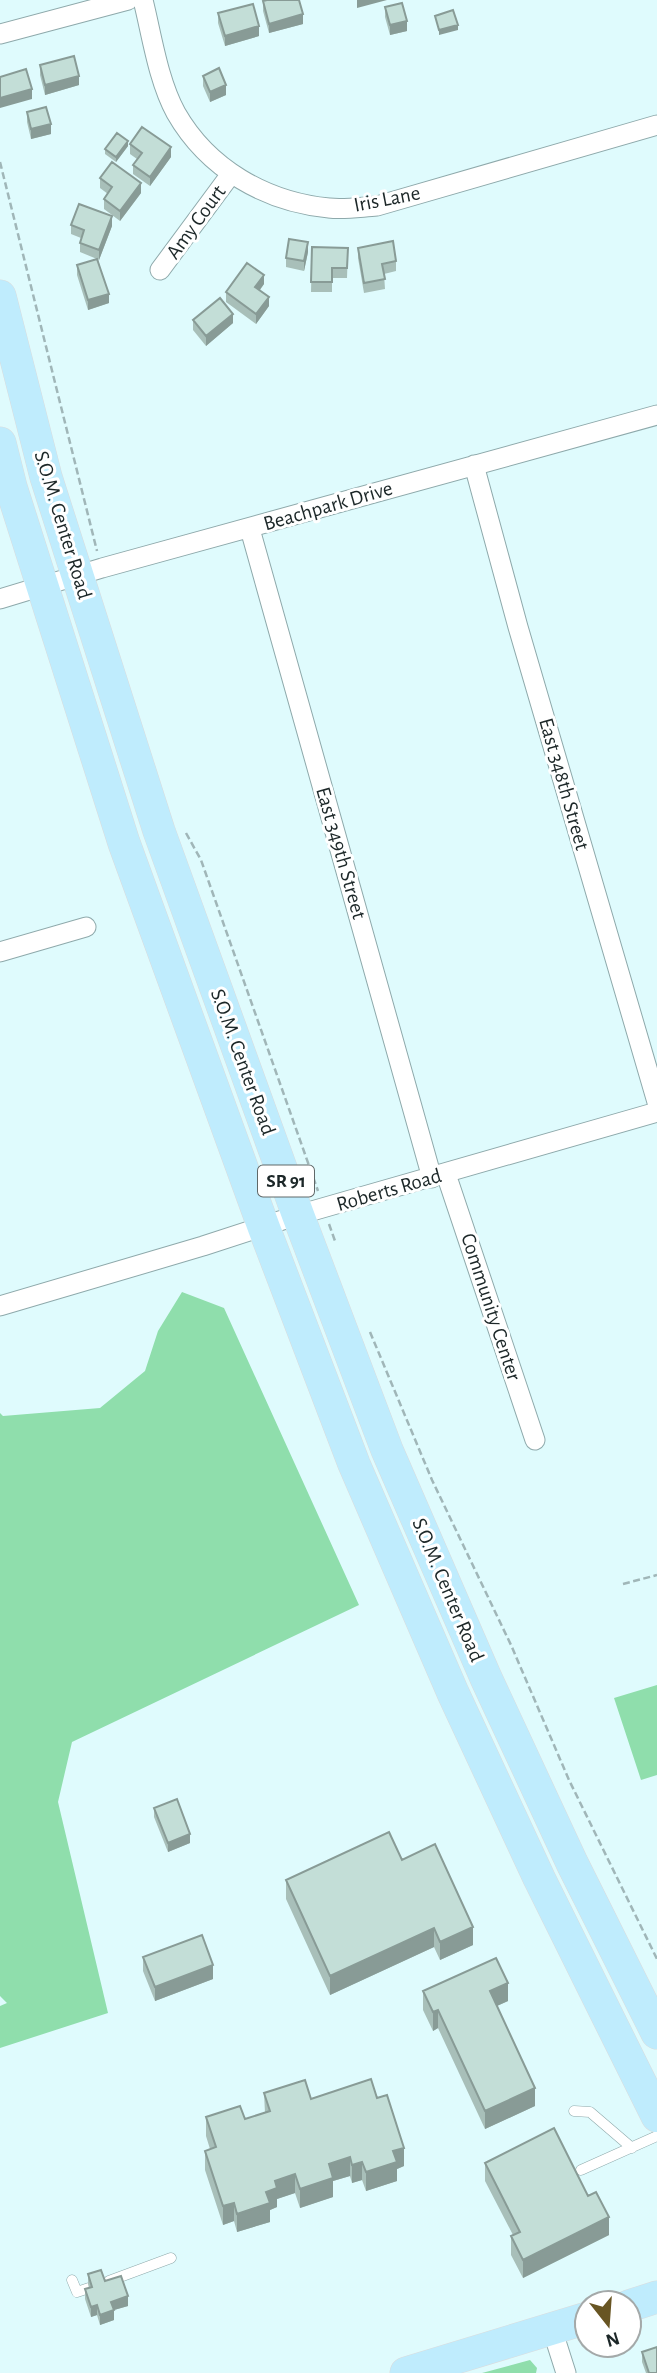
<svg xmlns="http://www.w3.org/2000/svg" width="657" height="2373" font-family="'Alegreya Sans',sans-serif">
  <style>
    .green { fill: #8fdeac }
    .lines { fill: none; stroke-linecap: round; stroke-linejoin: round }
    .lane-casing { stroke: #8ea9ab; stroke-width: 11 }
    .street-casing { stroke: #8ea9ab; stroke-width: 21 }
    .primary-casing { stroke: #dbdcdd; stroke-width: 33 }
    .path { stroke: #a0b6b8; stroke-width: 2.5; stroke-dasharray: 7 3.5; stroke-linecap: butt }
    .lane { stroke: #fff; stroke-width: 10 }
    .street { stroke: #fff; stroke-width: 19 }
    .primary { stroke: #bfecfd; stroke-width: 32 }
    .wall { fill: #a8bfb9 }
    .shaded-wall { fill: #889b96 }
    .building { fill: #c3ded7; stroke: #889b96; stroke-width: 2 }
    .labels { text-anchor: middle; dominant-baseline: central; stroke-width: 6; stroke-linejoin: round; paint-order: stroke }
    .shield { fill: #fff; stroke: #606868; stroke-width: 2 }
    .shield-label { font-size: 19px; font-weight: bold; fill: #1c2728 }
    .street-label { font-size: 21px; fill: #1c2728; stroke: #fff }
  </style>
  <rect width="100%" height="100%" fill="#dffbfd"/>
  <path class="green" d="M182,1292l42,16 135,297 -287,137 -14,60 50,211 -108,35v-42l7,-3 -7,-7v-583l3,3 97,-8 45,-37 13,-40z
    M657,1685v90l-16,5 -27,-82z
    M530,2360l7,8 -1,5h-54z"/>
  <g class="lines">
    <g class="lane-casing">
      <path id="lane" d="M574,2111l16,1 42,36
        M581,2170l76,-34
        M72,2280l5,12 12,-4
        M109,2281l62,-23"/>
    </g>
    <g class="street-casing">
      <path id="street" d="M143,0c9,36 15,80 33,113 32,56 90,89 153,95 15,2 32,-1 48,-2l280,-81
        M0,34l128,-34
        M160,270l71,-96
        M474,465l44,162 139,475
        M250,529l182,649
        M0,599l102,-31 555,-153
        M0,952l86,-25
        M446,1174l89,266
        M0,1306l203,-60 95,-31 359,-103
        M552,2329l14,44"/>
    </g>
    <g class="primary-casing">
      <path id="primary" d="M0,296l46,181 113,354 139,384 89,235 99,228 86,185 85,170
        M0,443l11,44 113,356 140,385 90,236 99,229 86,185 118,238
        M629,2306l28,-9
        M406,2373l181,-55"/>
    </g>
    <path class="path" d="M0,162l97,389
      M186,833l15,27 117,331
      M329,1224l6,17
      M370,1332l62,148 79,165 58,135 88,179
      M623,1584l34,-9"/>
    <use href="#lane" class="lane"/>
    <use href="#street" class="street"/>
    <use href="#primary" class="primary"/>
  </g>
  <path class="wall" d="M263,1l40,23 -34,9 -6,-22z
    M385,7l22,24 -17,4 -5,-18z
    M218,13l41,23 -34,10 -7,-23z
    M40,65l39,20 -34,10 -5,-20z
    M203,76l23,19 -16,7 -7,-16z
    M27,112l24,22 -20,5 -4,-17z
    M130,144l41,13 -21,29 -17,-12v-9l4,-6 -7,-5z
    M128,146l-12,16 -11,-8v-5z
    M100,178l41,15 -21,28 -16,-12v-10l4,-5 -8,-6z
    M71,225l41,1 -13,34 -1,-1 11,44 -21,7 -11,-35v-10l20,-6 -17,-7v-9l1,-5 -10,-4z
    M312,247l36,1 -1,30h-15v14h-21z
    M358,248l38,13v10l-12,3 1,15 -21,4 -6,-35z
    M308,252l-4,19 -18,-4v-9z
    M264,284l-4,6 9,16 -13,18 -30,-22v-10z
    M193,320l40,3 -27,23 -13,-16z
    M154,1808l36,35 -22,9 -14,-35z
    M402,1860l71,85 -33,15 -6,-13 -104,48 -44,-96v-19z
    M143,1957l70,22 -58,22 -12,-30z
    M423,1991l85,10 -11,5 38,100 -50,23 -47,-101 -5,3 -10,-21z
    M264,2093l47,6 66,-1 27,68 -7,3v12l-31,10 -4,-11 -10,3 -2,-7 -17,5v16l-33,11 -5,-15 -18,6v8l-7,3v12l-33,10 -3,-11 -11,4 -18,-55v-19l5,-2 -4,-13v-19l39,2 20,-6z
    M485,2163l103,33 21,39 -86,43 -12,-23v-19l2,-1 -28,-54z
    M88,2274l17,7 23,25 -14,4v10l-14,5 -3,-10 -6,2 -6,-18v-10l4,-1 -1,-4z
    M642,2352l15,21h-11l-4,-11z"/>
  <path class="shaded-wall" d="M357,0h30l-30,8z
    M303,14v10l-34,9v-9z
    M407,21v10l-17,4v-10z
    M458,25v5l-19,5v-5z
    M259,26v10l-34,10v-10z
    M79,76v9l-34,10v-10z
    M226,85v10l-16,7v-10z
    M32,89v10l-32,9v-10z
    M51,124v10l-20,5v-10z
    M128,141v5l-12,16v-5z
    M171,147v10l-21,29v-9z
    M141,183v10l-21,28v-10z
    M112,216v10l-13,34v-10z
    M308,242v10l-4,19v-10z
    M264,275v9l-9,12v-9z
    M109,294v9l-21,7v-10z
    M269,297v9l-13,18v-10z
    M233,314v9l-27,23v-10z
    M190,1834v9l-22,9v-9z
    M473,1927v18l-33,15v-18z
    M434,1928v19l-104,48v-19z
    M213,1965v14l-58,22v-14z
    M508,1983v18l-18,8v-18z
    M438,2010v18l-5,3v-19z
    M535,2088v18l-50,23v-18z
    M404,2148v18l-7,3v12l-31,10v-19l27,-21z
    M350,2157v19l-17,5v16l-33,11v-19l29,-25z
    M362,2162v18l-10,3v-18z
    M295,2174v19l-18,6v8l-7,3v12l-33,10v-18l29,-22 9,-11z
    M234,2203v18l-11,4v-19z
    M609,2217v18l-86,43v-18z
    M128,2296v10l-14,4v10l-14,5v-10l11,-13z
    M97,2305v10l-6,2v-10z"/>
  <path class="building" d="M267,0h32l4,14 -34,10 -6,-23z
    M402,3l5,18 -17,4 -5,-18z
    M253,4l6,22 -34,10 -7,-23z
    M453,10l5,15 -19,5 -4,-14z
    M74,56l5,20 -34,9 -5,-20z
    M219,68l7,17 -16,7 -7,-16z
    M26,69l6,20 -32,9v-21z
    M46,107l5,17 -20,5 -4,-17z
    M142,127l29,20 -21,30 -17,-12 9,-12 -12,-9z
    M117,133l11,8 -12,16 -11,-8z
    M112,162l29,21 -21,28 -16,-12 8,-12 -12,-9z
    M79,204l33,12 -13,34 -19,-7 4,-13 -13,-5z
    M289,239l19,3 -4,19 -18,-3z
    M393,241l3,20 -14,3 3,15 -21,4 -6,-35z
    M312,247l36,1 -1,20h-15v14h-21z
    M97,259l12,35 -21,6 -11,-35z
    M247,263l17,12 -9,12 14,10 -13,17 -30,-22z
    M220,298l13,16 -27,22 -13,-16z
    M177,1799l13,35 -22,9 -14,-35z
    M389,1832l13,28 33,-16 38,83 -33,15 -6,-14 -104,48 -44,-96z
    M202,1935l11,30 -58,22 -12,-30z
    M496,1958l12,25 -18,8 45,97 -50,23 -47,-101 -5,2 -10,-21z
    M371,2079l6,19 10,-3 17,53 -11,3 4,11 -31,10 -4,-10 -10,3 -2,-8 -21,7 4,14 -33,11 -5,-15 -20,7 2,7 -11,4 4,11 -33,11 -3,-11 -11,3 -18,-55 11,-4 -10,-30 34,-11 5,13 25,-8 -6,-18 41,-13 6,19z
    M554,2128l34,68 8,-4 13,25 -86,43 -12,-24 9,-4 -35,-69z
    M101,2270l4,11 16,-5 7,20 -17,6 3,8 -14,5 -3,-10 -6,2 -6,-18 7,-2 -4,-13z
    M657,2347v26h-8l-7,-21z"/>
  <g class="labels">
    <rect class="shield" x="258" y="1165.5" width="56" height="31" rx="5"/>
    <g class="shield-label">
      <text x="286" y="1181">SR 91</text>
    </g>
    <g class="street-label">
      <text transform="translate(387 199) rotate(-11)">Iris Lane</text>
      <text transform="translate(196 222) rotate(-54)">Amy Court</text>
      <text transform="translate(328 506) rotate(-16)">Beachpark Drive</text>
      <text transform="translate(63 525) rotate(73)">S.O.M. Center Road</text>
      <text transform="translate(564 784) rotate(74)">East 348th Street</text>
      <text transform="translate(341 853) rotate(74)">East 349th Street</text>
      <text transform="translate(243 1062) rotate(70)">S.O.M. Center Road</text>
      <text transform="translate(389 1190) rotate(-16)">Roberts Road</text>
      <text transform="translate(491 1307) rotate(72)">Community Center</text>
      <text transform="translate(448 1590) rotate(67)">S.O.M. Center Road</text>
    </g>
  </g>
  <g transform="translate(608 2324) rotate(163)"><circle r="33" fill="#ffffff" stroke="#a4a9a9" stroke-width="2"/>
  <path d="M0-5L12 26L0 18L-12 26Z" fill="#685523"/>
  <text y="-10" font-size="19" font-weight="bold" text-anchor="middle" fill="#1c2728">N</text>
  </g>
</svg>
